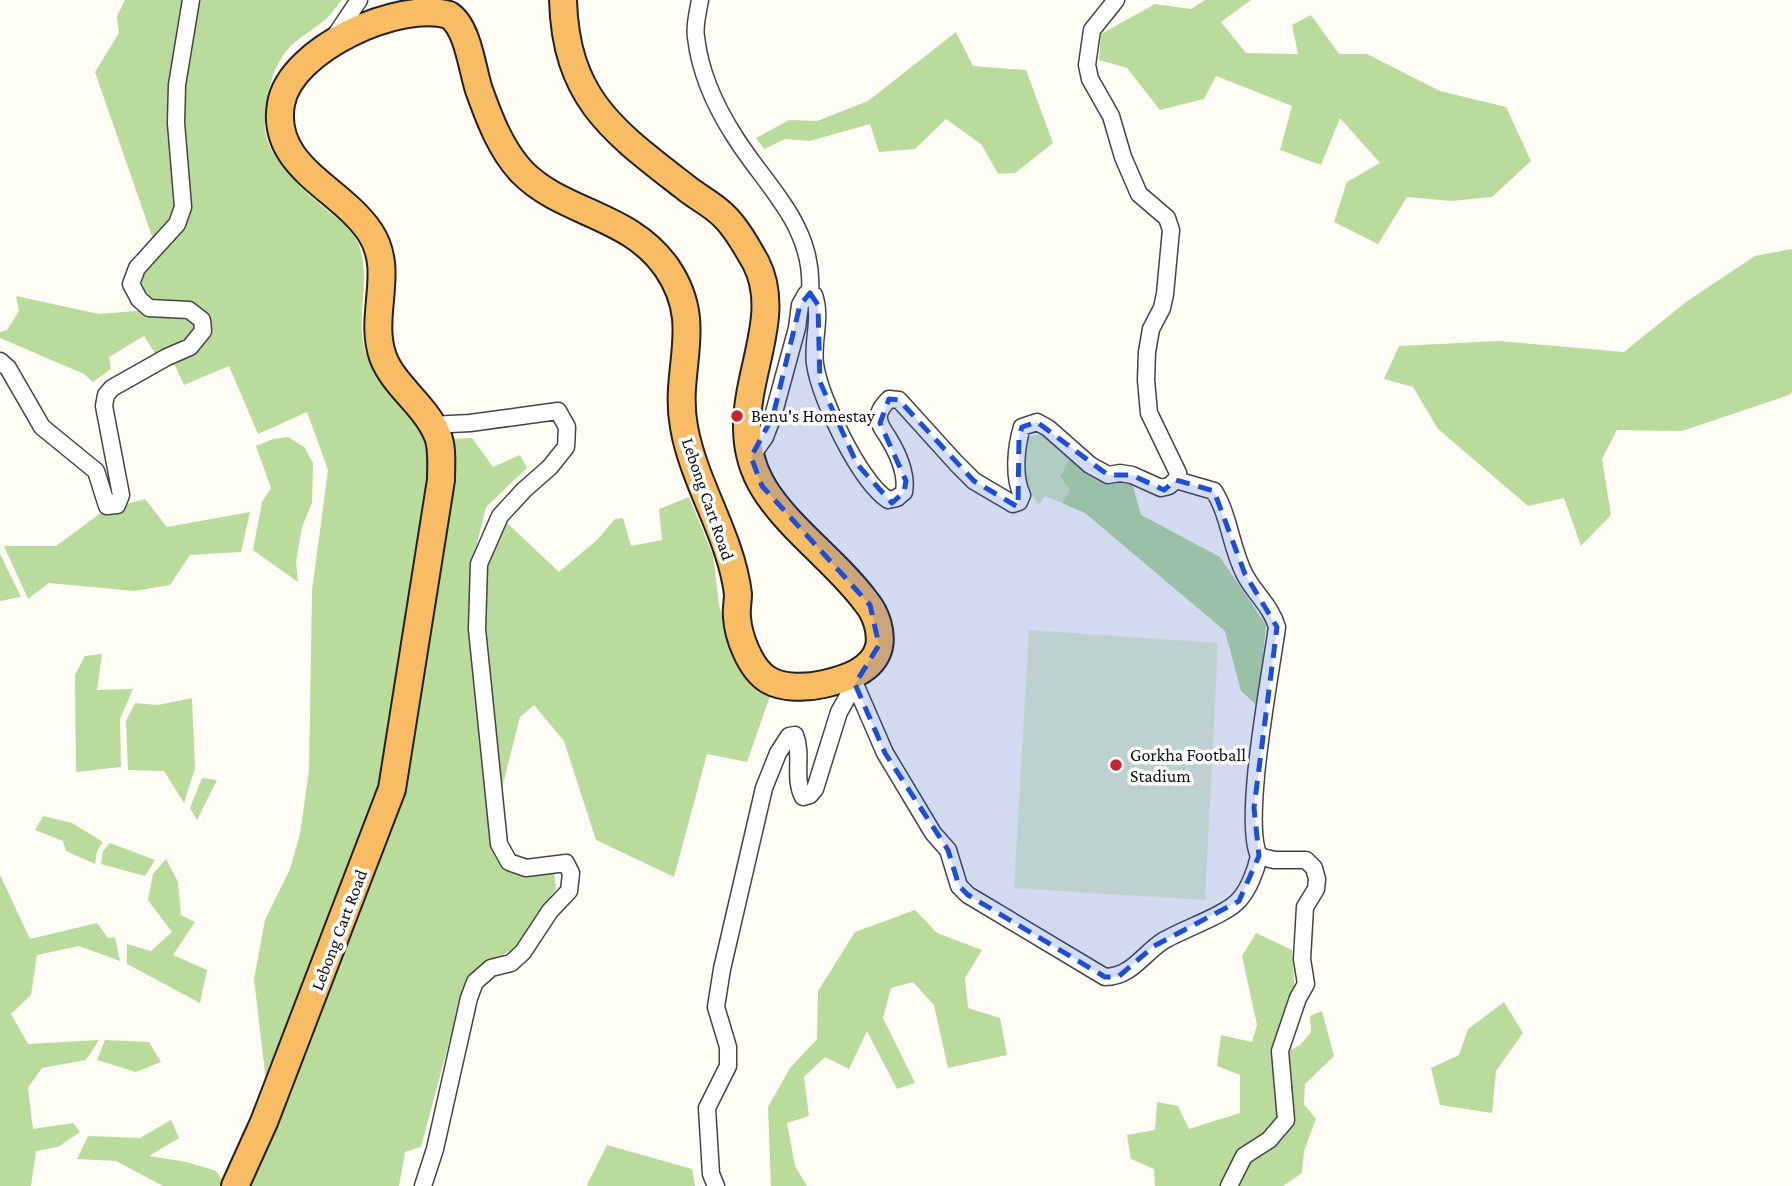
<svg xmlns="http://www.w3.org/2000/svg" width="1792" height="1186" font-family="'Crimson Pro',serif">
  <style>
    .green { fill: #d5ebbd }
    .forest { fill: #b9dc9c }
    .pitch { fill: #e6f2cf }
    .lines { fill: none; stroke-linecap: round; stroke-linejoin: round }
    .minor-casing { stroke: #444; stroke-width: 19 }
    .trunk-casing { stroke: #222; stroke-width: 30 }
    .minor { stroke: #fff; stroke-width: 16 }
    .trunk { stroke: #f7bc64; stroke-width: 26 }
    .marked { fill: #1d4ed8; fill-opacity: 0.2; stroke: #1d4ed8; stroke-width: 5; stroke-dasharray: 14 9; stroke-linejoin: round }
    .poi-dot { fill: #c4262e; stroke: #fff; stroke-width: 2.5 }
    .labels { text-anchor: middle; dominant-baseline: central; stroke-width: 7; stroke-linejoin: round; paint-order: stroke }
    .poi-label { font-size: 18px; fill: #111; stroke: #fff; text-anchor: start }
    .street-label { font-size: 18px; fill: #111; stroke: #fff }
  </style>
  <rect width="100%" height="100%" fill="#fffdf5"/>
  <path class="green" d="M1044,433l26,25 -10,17 10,15 -8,13 -17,-7 -6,8c-18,-19 -18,-43 -10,-67z"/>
  <path class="forest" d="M125,0h63l-8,208 -25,37 -60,-173 24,-39 -2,-17z
    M195,0h147c-5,5 -9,12 -14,17 -12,12 -29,19 -41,33 -14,18 -19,38 -21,60 0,6 -2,14 -1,21 6,33 38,58 62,79 7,6 18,13 24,21 26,34 3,82 14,120 11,35 48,56 60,88 5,14 5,27 6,42l-45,307 -119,302 -13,-111 11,-59 25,-51 10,-35 9,-64 3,-179 16,-121 -21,-58 -49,22 -29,-68 -45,19 -12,-26 32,-41 -54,-13 -11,-9 -1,-28 44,-45 -1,-116z
    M1205,0h46l-30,22 25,31 52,1 -6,-29 19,-10 28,39h28l73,37 66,16 25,54 -39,36 -41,4 -44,-4 -29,47 -44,-22 13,-40 33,-19 -40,-45 -19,47 -41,-15 12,-44 -76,-30 -12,23 -44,11 -33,-42 -28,-8 2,-26 54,-30 36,5z
    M956,32l17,34 53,4 27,73 -38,30 -17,1 -16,-29 -36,-26 -31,30 -36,3 -9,-28 -60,17 -25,-2 -21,10 -8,-11 33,-18 28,1 51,-20z
    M1792,249v143l-3,3 -107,36 -65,-1 -15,29 9,56 -30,31 -17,-48 -36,8 -90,-77 -25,-42 -29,-8 15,-33 99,-5 126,11 62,-50 69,-46z
    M16,296l83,18 48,-4 41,3 8,9 -2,13 -39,18 -11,-17 -35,21 2,12 -18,13 -9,-8 -84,-36v-6l7,-2 12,-19z
    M288,437l16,10 9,16 -1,40 -10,24 -6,35 2,20 -45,-32 9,-48 9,-14 -15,-42 17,-7z
    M472,438l21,29 27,-12 7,13 -41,39 -13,53 17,275c2,6 3,16 7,22 13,20 36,19 57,14l2,18 -40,57 -21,15 -33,33 -41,153 -16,5 -6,34h-154l155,-399 50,-348z
    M1070,458l26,21 36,4 9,32 79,42 46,68 -8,81 -17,-15 -16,-60 -140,-118 -23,-10 8,-13 -10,-14z
    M689,497l24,58 6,50 7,26 45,62 -24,69 -40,-8 -33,123 -78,-37 -32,-99 -30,-36 -14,12 -19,75 -7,-89 -10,-72v-66l21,-44 54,51 38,-32 18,-21 8,-1 8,28 31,-6 -3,-31z
    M145,499l22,28 83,-15 -9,40 -51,3 -20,30 -36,6 -85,-8 -21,16 -24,-53h52l49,-36z
    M0,554l21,43 -21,4z
    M102,654l-5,36 36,-1 -13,30 1,48 -45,5 -1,-97 10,-19z
    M192,698l3,70 -11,35 -20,-32 -36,-1 -2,-49 9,-18 23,2z
    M202,778l15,2 -20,40 -7,-12z
    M43,816l29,7 31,19 -6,9 -2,13 -29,-13 -3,-10 -28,-11z
    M110,843l45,17 -10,16 -44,-12 2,-13z
    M166,859l12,23 3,33 14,7 -22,33 34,15 -7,33 -73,-39v-20l24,7 21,-19 -24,-32 5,-26z
    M0,875l30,64 67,-16 11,15 7,-1 5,24 -41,-15 -42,9 -6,40 -20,19 17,30 71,-4 -13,20 -44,8 -14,20 5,41 40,-6 7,9 -22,15 -22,4 -5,35h-31z
    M915,910l22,23 45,17 -17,28 3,30 32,10 7,37 -59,13 -14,-63 -21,-23 -22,6 -8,30 32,65 -18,6 -30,-58 -18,38 -24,-12 -21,20 5,39 -22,7 8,43 12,20h-36l-3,-79 22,-39 27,-29 1,-48 37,-59z
    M1256,933l36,17 3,43 -11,35 -3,91 -57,67h-69l-1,-17 -23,-10 -4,-24 28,-5 2,-28 21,4 11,23 51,-16v-38l-23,-9 4,-31 31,7 5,-17 -15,-69z
    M1504,1002l19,31 -27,38 -4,42 -52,-8 -9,-37 28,-13 9,-26z
    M1322,1011l12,45 -29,28 -1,20 12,15 -12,32 -2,22 -19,13h-48l9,-18 32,-29 9,-86 15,-8 11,-13 -1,-16z
    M105,1040l44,2 12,20 -25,10 -39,-12z
    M171,1120l8,18 -30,18 38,6 29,9 11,15h-64l-47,-25 -39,-2 11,-23 52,2z
    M607,1145l85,24 3,17h-106l-2,-1z"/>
  <path class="pitch" d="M1029,630l189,13 -13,257 -191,-12z"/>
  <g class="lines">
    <g class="minor-casing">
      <path id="minor" d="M700,0c-2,12 -6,26 -4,37 4,36 19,69 39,100 32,51 80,89 75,156
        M333,39l26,-39
        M0,361l8,7 34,59 54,44 11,35 10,-1 4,-10 -17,-89 2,-11 6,-7 55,-31 23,-10 13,-16 -1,-11 -13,-10 -40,-2 -10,-9 -8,-15 6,-16 40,-44 6,-17 -7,-84 1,-38 14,-85
        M751,457l14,-20 8,-21 24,-88 3,-23 6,-11 4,-1 4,2c8,22 -2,46 1,69 5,35 44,116 73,136l9,-2 7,-6c3,-17 -6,-38 -15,-53 -4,-7 -10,-13 -10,-21 -1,-8 5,-13 10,-19l10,1 57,63 18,18 39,23 6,-2 3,-7c-9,-18 -6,-49 0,-68l15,-5 11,6 42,37 18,10 12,-2 12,2 29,13 8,-2 7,-6 2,-7 -29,-60 -3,-33 1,-28 4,-23 11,-21 3,-14 6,-64 -4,-12 -28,-24 -16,-37 -12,-41 -21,-37 -3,-14 5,-35 24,-30
        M1176,480l38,11c16,26 17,58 31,84 10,19 26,31 32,52 -6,46 -35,193 -18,229l15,4h32l8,8 3,11 -1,10 -11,18 -3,52 4,25 -8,14 -18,53 6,69 -17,20 -25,16 -15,30
        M855,684l30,69 48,80 15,17 11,36 9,9 137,82c26,0 38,-23 58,-36 20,-12 63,-26 76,-41 10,-11 17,-30 20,-44
        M423,1186l12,-37 34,-151 6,-16 16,-14 20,-5 12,-11 27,-41 19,-20 2,-18 -5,-10 -40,5 -17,-6 -10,-18 -22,-215 2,-65 21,-48 24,-26 26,-23 16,-20 1,-20 -9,-16 -88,12 -39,2
        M716,1186l-5,-12 -4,-66 21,-42v-19l-12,-40 6,-38 42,-181 14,-35 11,-17 6,-1c8,20 -2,43 8,62l7,-2 5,-6 24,-77 22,-39"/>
    </g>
    <g class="trunk-casing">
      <path id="trunk" d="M235,1186l29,-64 128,-333 49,-309c0,-14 2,-34 -4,-46 -12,-29 -43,-48 -54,-77 -15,-42 13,-86 -13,-125 -29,-44 -100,-65 -89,-128 9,-55 119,-104 168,-89 19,12 23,54 30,75 10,28 22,60 43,82 41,42 108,42 145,96 39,57 6,100 17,159 10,57 47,109 54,167 0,8 -2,15 -1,23 1,19 13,51 30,62 15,10 40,9 57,5 21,-5 49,-13 55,-37 3,-15 -3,-33 -12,-44 -29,-40 -75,-71 -102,-113 -51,-80 26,-158 -9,-227 -9,-16 -20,-36 -33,-48 -11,-11 -26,-18 -38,-28 -72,-56 -119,-88 -122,-187"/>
    </g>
    <use href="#minor" class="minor"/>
    <use href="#trunk" class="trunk"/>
  </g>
  <path class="marked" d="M810,293l8,12 2,77 37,82 35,39 12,-11 2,-11 -26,-58 9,-24 10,1 75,81 44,26 1,-70 3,-10 15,-5 71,53h24l32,15 12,-10 38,11 31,83 32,53 -23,181 5,48 -20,45 -85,45 -36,31h-13l-137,-82 -9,-9 -11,-36 -63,-97 -30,-69 24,-39 -9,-40 -108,-119 -11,-29 22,-41 27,-111z"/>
  <g class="poi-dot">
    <circle cx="737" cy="416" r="7"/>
    <circle cx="1116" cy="765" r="7"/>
  </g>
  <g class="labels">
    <g class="poi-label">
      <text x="751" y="416">Benu's Homestay</text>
      <text x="1130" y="755">Gorkha Football<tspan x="1130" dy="21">Stadium</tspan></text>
    </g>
    <g class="street-label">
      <text transform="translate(708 499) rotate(71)">Lebong Cart Road</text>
      <text transform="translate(339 930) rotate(-69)">Lebong Cart Road</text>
    </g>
  </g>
</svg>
